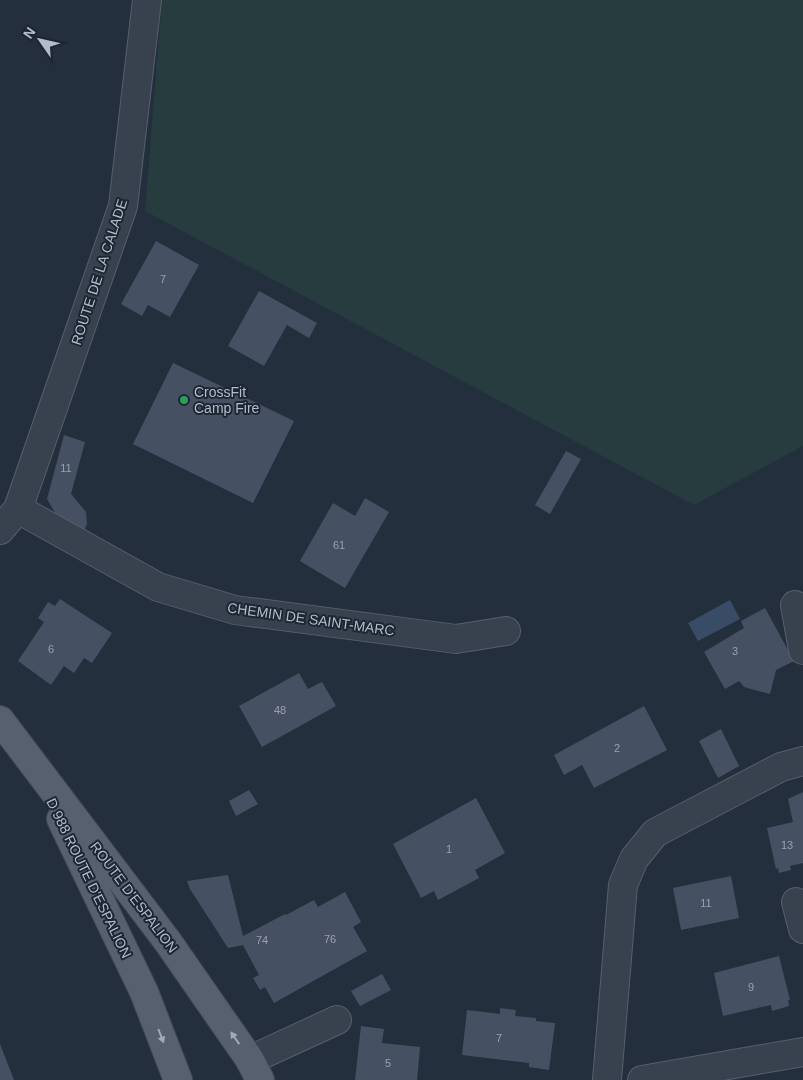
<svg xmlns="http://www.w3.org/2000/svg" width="803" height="1080" font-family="Helvetica,sans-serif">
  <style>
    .green { fill: #263c3f }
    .water { fill: #394c67 }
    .building { fill: #455162 }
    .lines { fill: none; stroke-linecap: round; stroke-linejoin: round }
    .minor-casing { stroke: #565f6c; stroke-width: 30 }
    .major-casing { stroke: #414a57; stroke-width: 30 }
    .minor { stroke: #38414e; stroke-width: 28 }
    .major { stroke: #56606e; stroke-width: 28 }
    .oneway { fill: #a1aab7 }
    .leisure-dot { fill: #2e9e5b; stroke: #1d2633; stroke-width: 2 }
    .labels { text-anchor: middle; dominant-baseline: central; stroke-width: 4; stroke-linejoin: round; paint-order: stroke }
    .number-label { font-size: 11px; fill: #98a1af }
    .street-label { font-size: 14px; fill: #b4bcc9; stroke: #1d2633 }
    .poi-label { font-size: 14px; fill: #b4bcc9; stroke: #1d2633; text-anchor: start }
  </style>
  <rect width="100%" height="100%" fill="#242f3e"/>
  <path class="green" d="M162,0h641v446l-109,59 -549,-294z"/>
  <path class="water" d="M730,600l10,19 -42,22 -10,-18z"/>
  <path class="building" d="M156,241l43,24 -29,52 -22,-12 -6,11 -21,-12z
    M259,291l58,32 -8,15 -22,-13 -23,41 -36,-20z
    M173,363l121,58 -41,82 -120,-59z
    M64,435l21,7 -14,52 15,18 1,12 -5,12 -19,-10 -16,-27z
    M566,451l15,8 -31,55 -15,-9z
    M365,498l24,14 -44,76 -45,-27 33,-58 22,13z
    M60,599l52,34 -20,30 -8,-5 -10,15 -10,-7 -13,19 -33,-24 26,-39 -6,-4 10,-16 7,4z
    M765,608l29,53 -18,9 -6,24 -26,-7 -5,-6 -14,8 -21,-37 40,-24 -3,-7z
    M299,673l9,16 14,-7 14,24 -74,41 -23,-41z
    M644,706l23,44 -73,38 -12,-23 -18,10 -10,-20z
    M721,729l18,37 -21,12 -19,-37z
    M249,790l9,14 -22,12 -7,-15z
    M803,792v71l-13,3 1,4 -12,3 -1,-5 -2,1 -9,-41 26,-6 -5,-23z
    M476,798l29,55 -30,17 4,8 -41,22 -4,-9 -13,7 -28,-54z
    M228,875l15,61 42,-22 1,1 28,-15 4,7 27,-15 16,30 -8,5 14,24 -93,52 -9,-16 -5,3 -7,-12 6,-3 -16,-30 -15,3 -38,-59 -3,-8z
    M731,876l8,42 -58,12 -8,-42z
    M779,956l11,44h-2l1,6 -17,5 -1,-6 -48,11 -9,-43z
    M382,974l9,16 -31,16 -9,-15z
    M500,1008l16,2 -1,6 21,2v3l19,2 -6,47 -20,-3v-4l-67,-8 5,-45 33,4z
    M361,1026l23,3 -2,14 38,4 -3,33h-62z
    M0,1044l14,36h-14z"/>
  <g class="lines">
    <g class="minor-casing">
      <path id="minor" d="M18,509l140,78 77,23 221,29 50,-8
        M0,530l18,-21 105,-303 24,-206
        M795,605l8,45
        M796,902l7,27
        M250,1060l87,-40
        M607,1080l16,-195 11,-26 21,-26 126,-66 22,-6
        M642,1080l161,-28"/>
    </g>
    <g class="major-casing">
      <path id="major" d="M0,720l168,222 82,118 10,20
        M61,819l83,173 34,88"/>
    </g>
    <use href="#minor" class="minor"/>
    <use href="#major" class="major"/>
  </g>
  <defs><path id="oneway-solid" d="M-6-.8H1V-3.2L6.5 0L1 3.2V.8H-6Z" transform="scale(1.25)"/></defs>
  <g class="oneway">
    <use href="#oneway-solid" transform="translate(161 1036) rotate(69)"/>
    <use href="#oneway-solid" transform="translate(235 1038) rotate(-125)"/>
  </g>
  <circle class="leisure-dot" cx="184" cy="400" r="5"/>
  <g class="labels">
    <g class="number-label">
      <text x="163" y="279">7</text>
      <text x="66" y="468">11</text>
      <text x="339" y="545">61</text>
      <text x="51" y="649">6</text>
      <text x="735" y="651">3</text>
      <text x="280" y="710">48</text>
      <text x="617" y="748">2</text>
      <text x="787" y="845">13</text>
      <text x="449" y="849">1</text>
      <text x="706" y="903">11</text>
      <text x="330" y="939">76</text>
      <text x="262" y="940">74</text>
      <text x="751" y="987">9</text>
      <text x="499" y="1038">7</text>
      <text x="388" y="1063">5</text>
    </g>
    <g class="street-label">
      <text transform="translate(99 272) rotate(-72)">ROUTE DE LA CALADE</text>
      <text transform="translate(311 619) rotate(8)">CHEMIN DE SAINT-MARC</text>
      <text transform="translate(89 878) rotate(64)">D 988 ROUTE D'ESPALION</text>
      <text transform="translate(134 897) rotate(53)">ROUTE D'ESPALION</text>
    </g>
    <g class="poi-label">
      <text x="194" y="392">CrossFit<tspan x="194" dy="16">Camp Fire</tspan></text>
    </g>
  </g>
  <g transform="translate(40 40) rotate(304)" stroke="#1d2633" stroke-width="4" paint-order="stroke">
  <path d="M0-4L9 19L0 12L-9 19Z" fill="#b4bcc9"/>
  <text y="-8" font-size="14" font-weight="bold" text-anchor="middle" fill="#b4bcc9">N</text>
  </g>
</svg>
